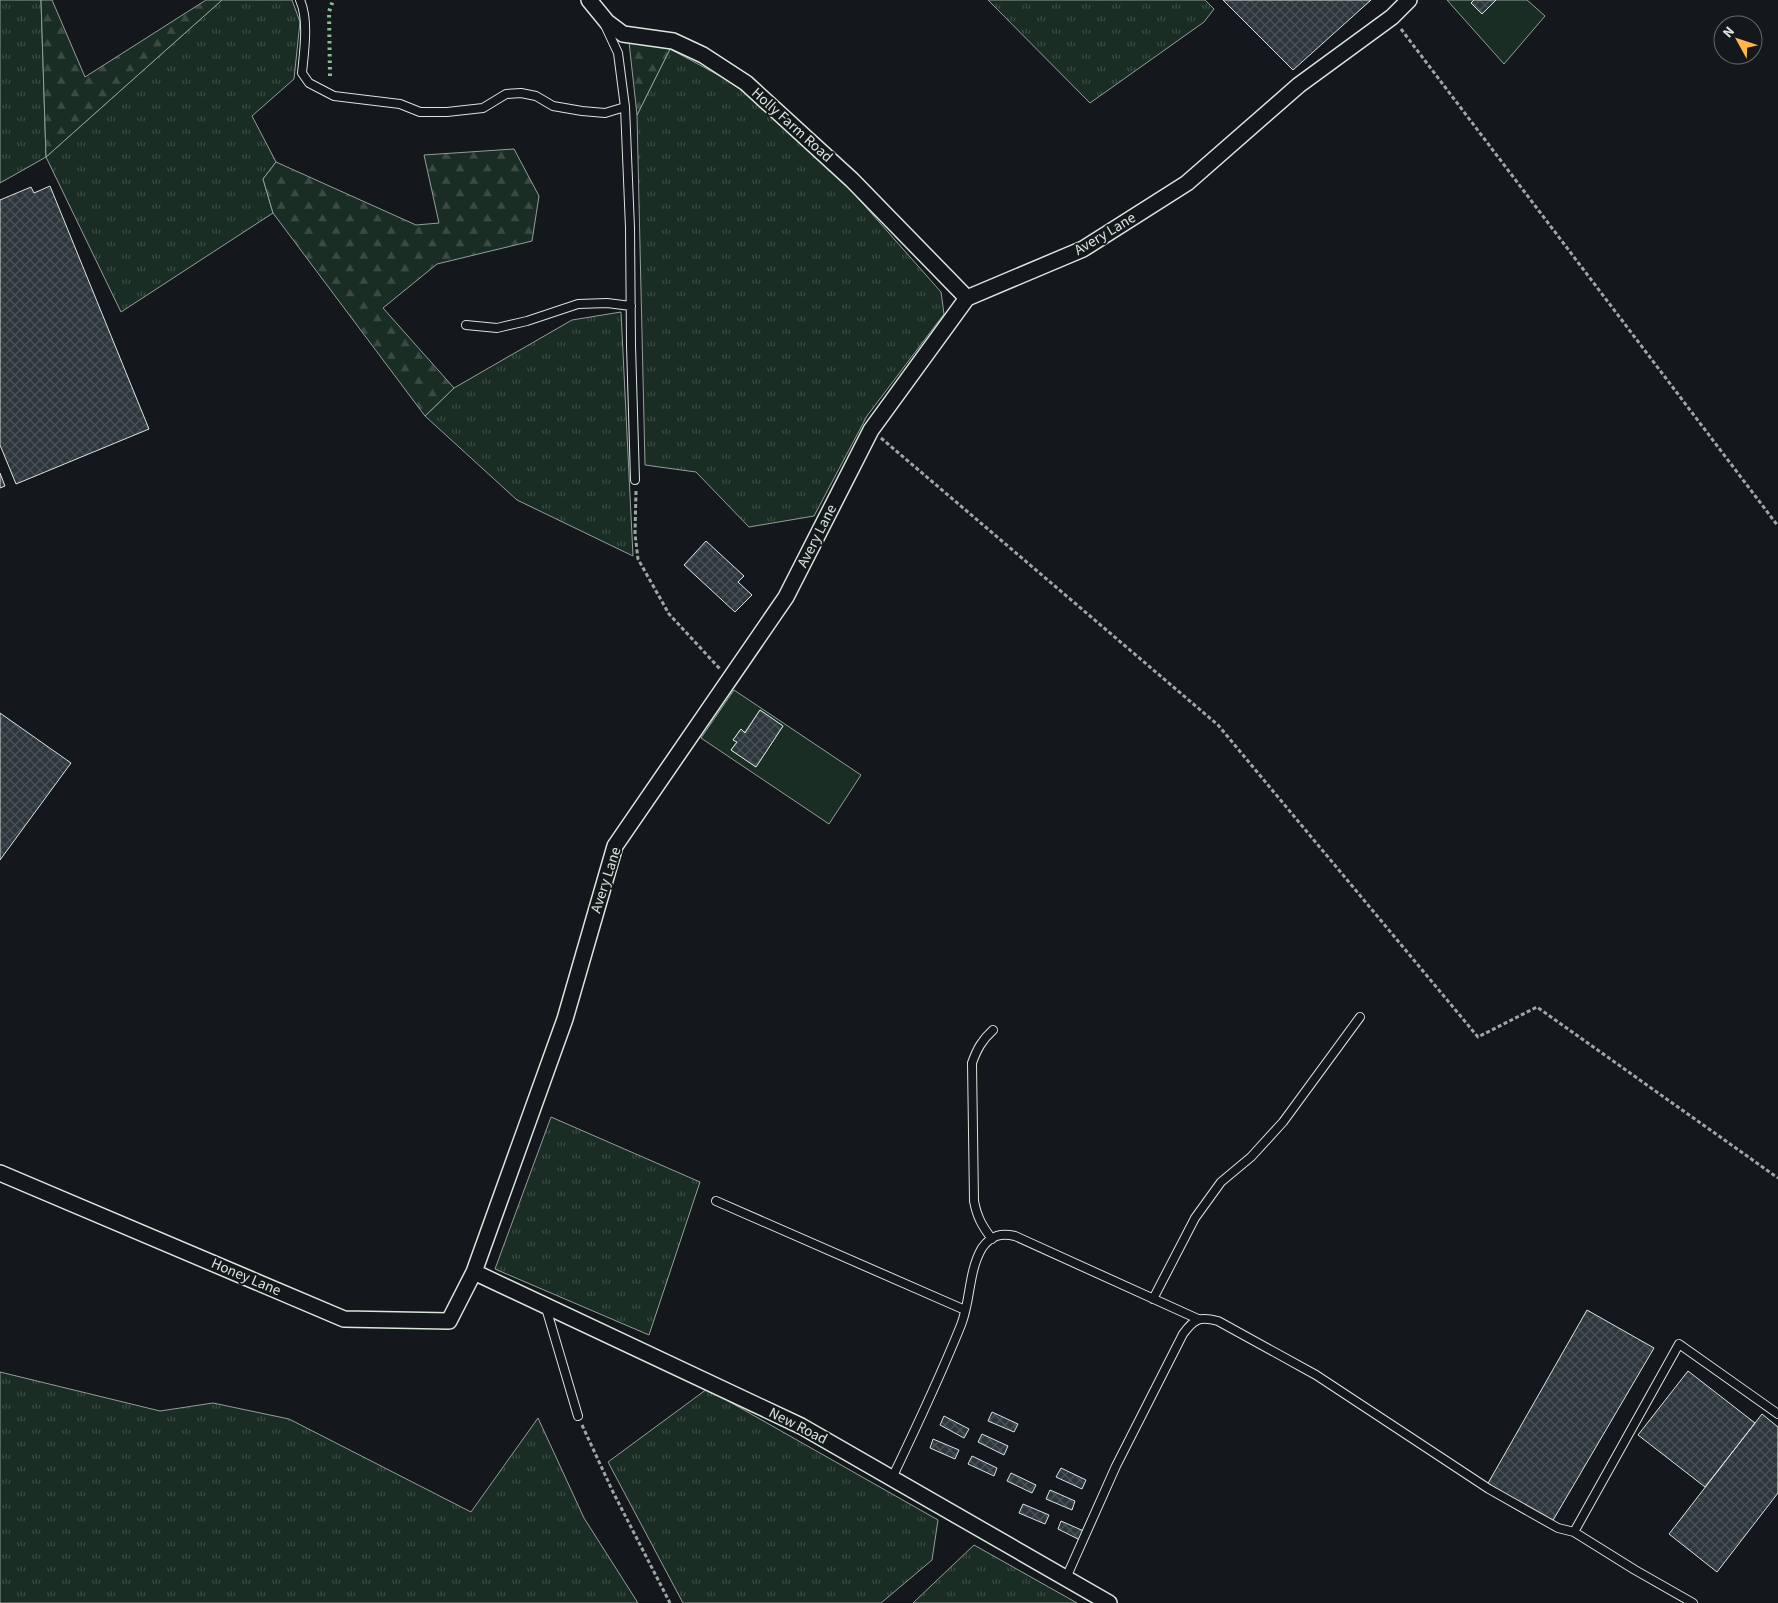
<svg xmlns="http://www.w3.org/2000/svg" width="1778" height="1603" font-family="'Source Sans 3',sans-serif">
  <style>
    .grass { fill: url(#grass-tufts); stroke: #939e99 }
    .forest { fill: url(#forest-firs); stroke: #939e99 }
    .garden { fill: #1a2d24; stroke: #939e99; fill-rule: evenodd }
    .building { fill: url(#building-cross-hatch); stroke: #d8e6dc }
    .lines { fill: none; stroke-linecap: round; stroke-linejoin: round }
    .service-casing { stroke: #d8e6dc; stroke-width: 10 }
    .minor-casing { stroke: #d8e6dc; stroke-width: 18 }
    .path { stroke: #9da8a2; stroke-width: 3; stroke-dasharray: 4 2.5; stroke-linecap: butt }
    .service { stroke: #14181c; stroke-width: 8 }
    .minor { stroke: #14181c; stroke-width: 15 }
    .hedge { stroke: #8ac095; stroke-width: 4; stroke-dasharray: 2.5 4; stroke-linecap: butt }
    .labels { text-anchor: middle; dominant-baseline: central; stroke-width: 4; stroke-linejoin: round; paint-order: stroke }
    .street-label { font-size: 15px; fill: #d8e6dc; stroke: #14181c }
  </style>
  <defs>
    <pattern id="grass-tufts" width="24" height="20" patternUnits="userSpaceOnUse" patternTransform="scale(1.25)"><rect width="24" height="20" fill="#1a2d24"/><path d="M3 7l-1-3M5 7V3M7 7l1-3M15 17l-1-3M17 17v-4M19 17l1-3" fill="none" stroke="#3b4b43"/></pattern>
    <pattern id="forest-firs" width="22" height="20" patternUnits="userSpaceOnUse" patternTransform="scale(1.25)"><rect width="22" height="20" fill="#1a2d24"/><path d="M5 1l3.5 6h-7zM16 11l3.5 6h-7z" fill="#3b4b43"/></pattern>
    <pattern id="building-cross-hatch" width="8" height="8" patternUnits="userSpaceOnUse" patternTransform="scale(1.25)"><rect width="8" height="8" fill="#2c363c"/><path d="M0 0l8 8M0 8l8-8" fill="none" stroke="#4a5358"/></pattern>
  </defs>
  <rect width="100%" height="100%" fill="#14181c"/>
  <path class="grass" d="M0,0h41l5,157 176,-157h70l8,22 -6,57 -42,37 24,46 -13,17 10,34 -152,99 -75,-155 -46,26z
    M988,0h217l9,9 -10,13 -114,81z
    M670,49l67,36 105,95 99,112 3,22 -77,102 -53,100 -65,11 -53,-55 -51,-7 -8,-350z
    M621,312l12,244 -116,-56 -92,-84 29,-28 118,-68z
    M551,1117l149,65 -51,153 -154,-66z
    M0,1372l160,39 53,-8 76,16 182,93 67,-94 46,100 54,85h-638z
    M707,1389l231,131 -6,40 -51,43h-198l-75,-141z
    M974,1545l103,58h-164z"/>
  <path class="forest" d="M41,0h11l33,77 121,-77h16l-176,157z
    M629,42l41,7 -33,66z
    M514,149l25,47 -7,45 -95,23 -54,44 71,80 -29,28 -152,-203 -10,-34 13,-17 140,63 23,-2 -15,-68z"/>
  <path class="garden" d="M1447,0h27l-3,3 11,11 14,-14h31l18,16 -41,48z
    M734,690l127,85 -32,49 -128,-86zM760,710l23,16 -27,41 -25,-17 6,-8 -4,-2 7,-10 5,2z"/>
  <path class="building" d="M1223,0h148l-78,70z
    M1474,0h22l-14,14 -11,-11z
    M50,186l99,243 -133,55 -16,-39v-245l31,-13 3,6z
    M0,473l5,13 -5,2z
    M706,541l38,35 -6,6 14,13 -17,17 -51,-47z
    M760,710l23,16 -27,41 -25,-17 6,-8 -4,-2 8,-11 4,4z
    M0,713l71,50 -71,97z
    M1587,1310l67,38 -102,174 -65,-37z
    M1688,1371l67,52 -50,64 -67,-52z
    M992,1412l26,12 -4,8 -26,-11z
    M1762,1414l16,13v66l-61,79 -48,-38z
    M944,1416l25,13 -5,9 -24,-13z
    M982,1434l26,12 -4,9 -26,-13z
    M933,1439l26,11 -4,9 -25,-11z
    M972,1456l25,12 -3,8 -26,-12z
    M1061,1468l25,12 -4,9 -26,-12z
    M1011,1473l25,12 -4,8 -25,-12z
    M1050,1490l25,11 -3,9 -26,-11z
    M1023,1504l26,11 -4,9 -26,-11z
    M1061,1521l25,11 -4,9 -24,-12z"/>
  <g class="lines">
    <g class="service-casing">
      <path id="service" d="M300,0c9,20 4,52 2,73l7,10 25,13 66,8 20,8h27l36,-4 23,-14 15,-1 15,3 17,10 29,5 23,2 20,-6
        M604,23l14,30 7,54 5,121 1,117 4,135
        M466,325l31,3 30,-7 51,-17 29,-1 24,3
        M716,1201l249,109
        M992,1239c-10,-13 -15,-22 -18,-38l-2,-138c5,-14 10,-23 21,-33
        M1153,1299l42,-81 26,-36 30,-25 32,-35 77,-105
        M546,1308l32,108
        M892,1478c24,-50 48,-101 69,-153 10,-25 7,-53 21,-77 9,-13 19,-15 33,-12l183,83
        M1066,1578l50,-112 67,-132c11,-15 16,-18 35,-13l98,54 173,114 69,39 16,4
        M1693,1603l-58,-33 -61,-38 105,-188 99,70"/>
    </g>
    <g class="minor-casing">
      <path id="minor" d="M589,0l18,22 16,12 50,7 30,14 43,28 106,97 115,118
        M0,1173l344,146 105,2 25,-49 91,-253 50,-173 171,-249 85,-167 96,-132 116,-49 104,-66 112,-98 93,-68 17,-17
        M474,1272l327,154 308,177"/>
    </g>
    <path class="path" d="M1401,29l377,497
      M881,438l337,287 260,312 59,-30 241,171
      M636,491l-1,43 3,25 31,55 51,55
      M582,1425l31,67 57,111"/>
    <use href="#service" class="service"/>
    <use href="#minor" class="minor"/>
    <path class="hedge" d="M330,76l-1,-64 4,-12"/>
  </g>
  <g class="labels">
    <g class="street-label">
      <text transform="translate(792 125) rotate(42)">Holly Farm Road</text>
      <text transform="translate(1105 234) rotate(-31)">Avery Lane</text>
      <text transform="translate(817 536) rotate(-63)">Avery Lane</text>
      <text transform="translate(606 880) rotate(-72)">Avery Lane</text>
      <text transform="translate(246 1277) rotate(23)">Honey Lane</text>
      <text transform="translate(798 1426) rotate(27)">New Road</text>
    </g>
  </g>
  <g transform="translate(1738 40) rotate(310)"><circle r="24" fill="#14181c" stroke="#626a69"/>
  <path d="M0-4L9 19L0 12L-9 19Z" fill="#ffb74d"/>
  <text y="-8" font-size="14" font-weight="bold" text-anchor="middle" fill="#d8e6dc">N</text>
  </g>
</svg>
